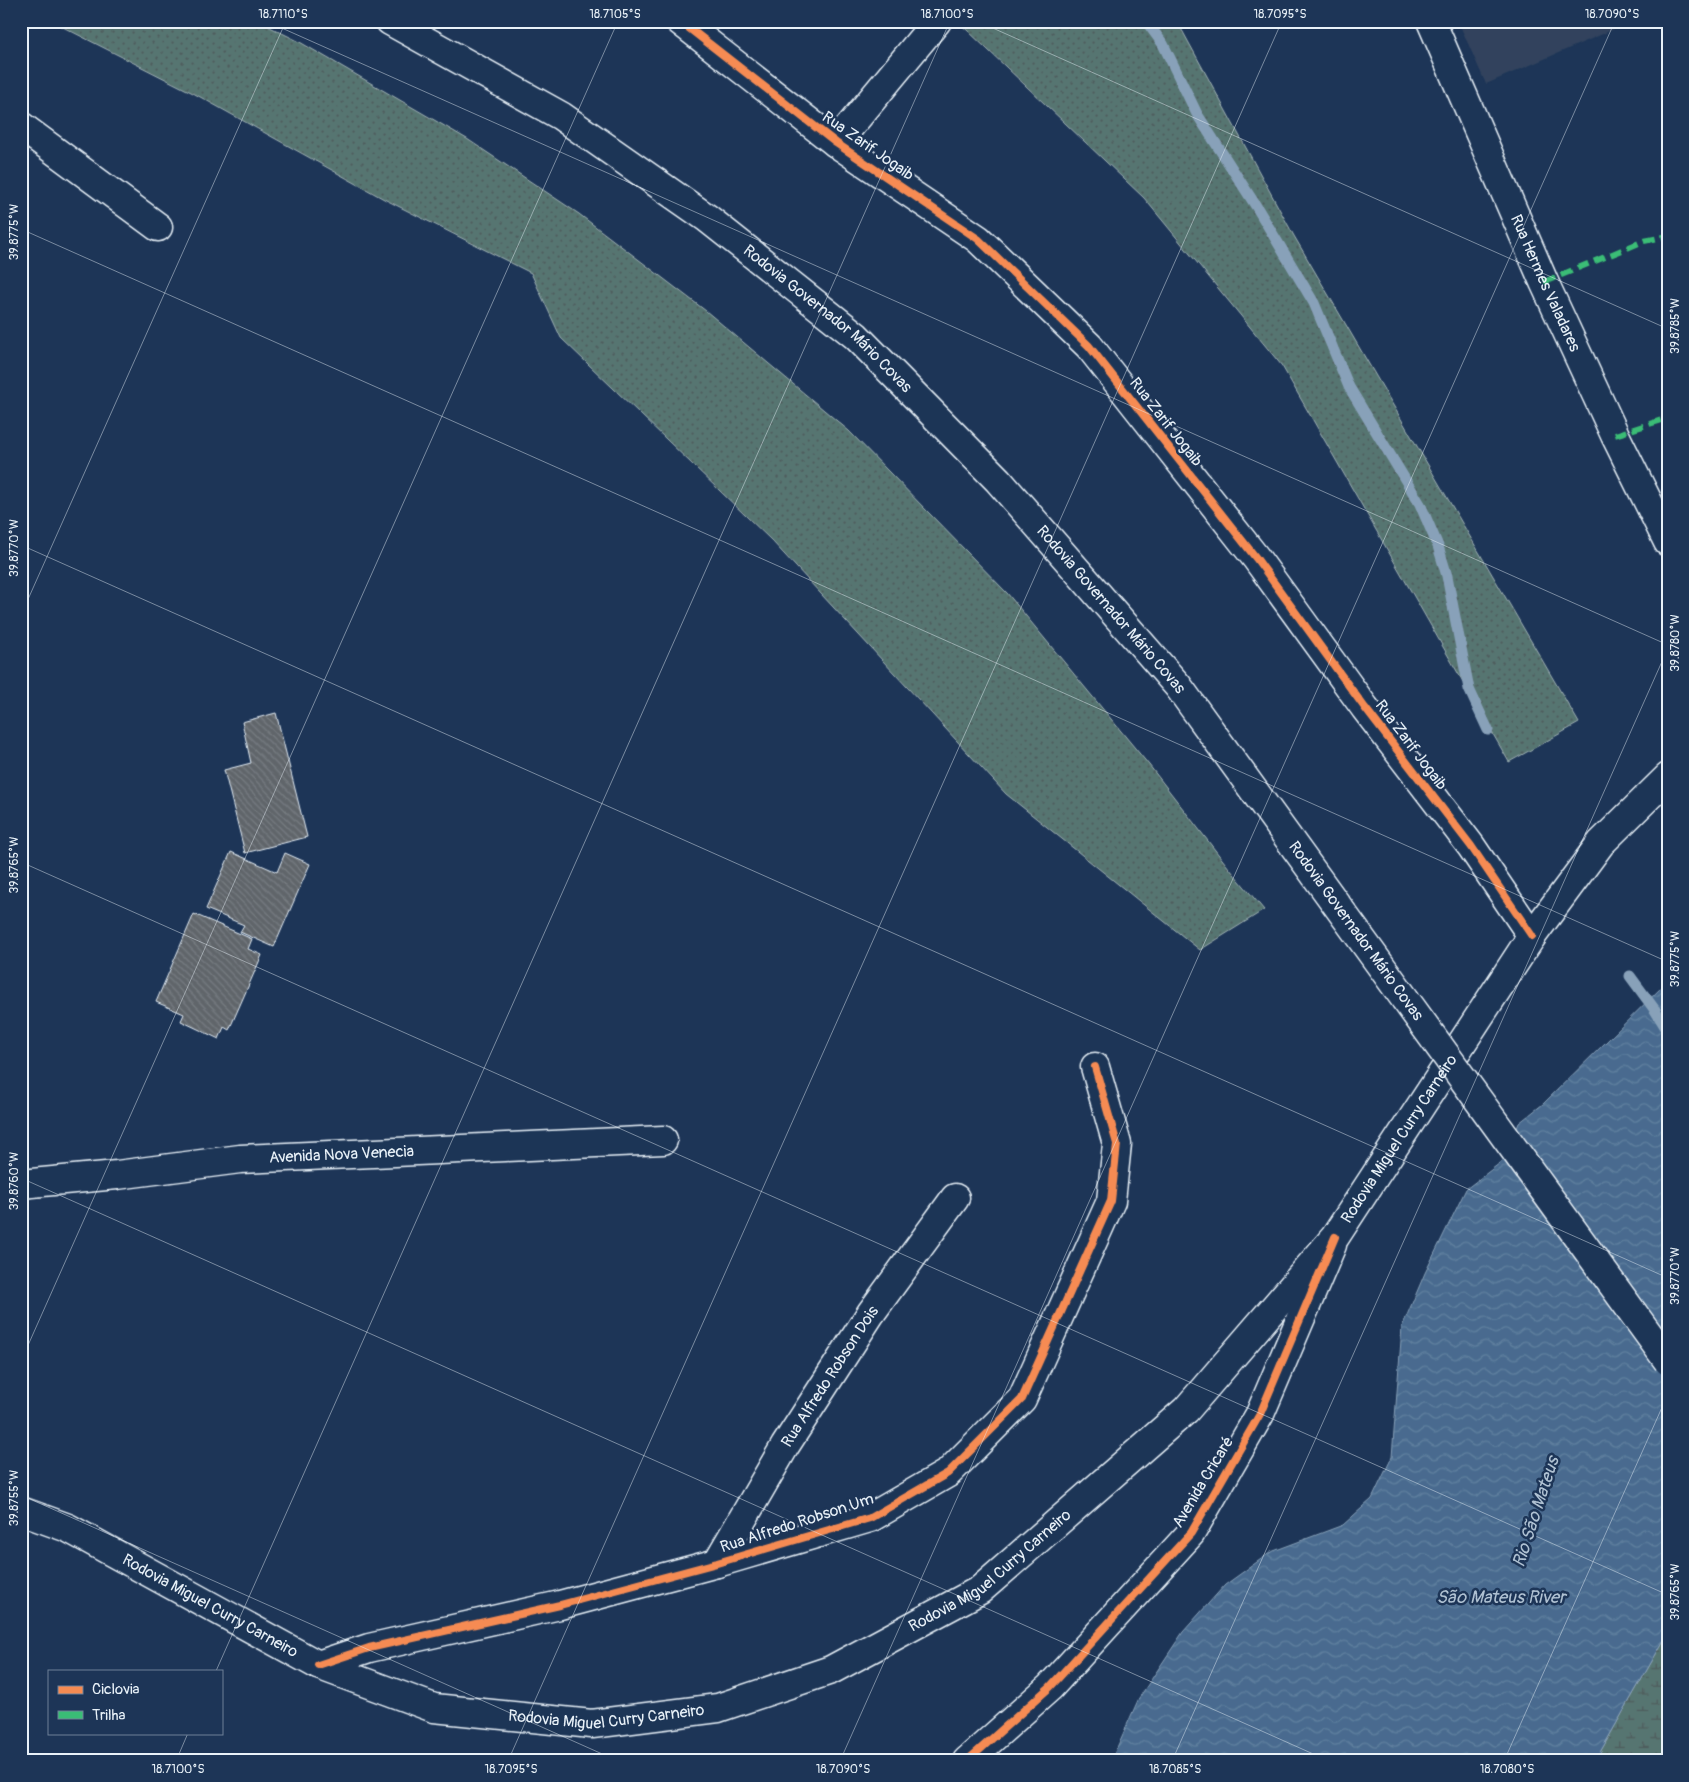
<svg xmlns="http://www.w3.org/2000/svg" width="1689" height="1782" font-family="Pangolin,sans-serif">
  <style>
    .built { fill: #31435d }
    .grass { fill: url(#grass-dots); stroke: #a0b2b4 }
    .wetland { fill: url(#wetland-marsh); stroke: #a0b2b4 }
    .water { fill: url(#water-waves); stroke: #88a1b9 }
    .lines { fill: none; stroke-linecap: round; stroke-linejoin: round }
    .stream { stroke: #88a1b9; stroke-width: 11 }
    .building { fill: url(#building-back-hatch); stroke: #e8f1f8 }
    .minor-casing { stroke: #e8f1f8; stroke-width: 31 }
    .major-casing { stroke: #e8f1f8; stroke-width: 31 }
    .highway-casing { stroke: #e8f1f8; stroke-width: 31 }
    .minor { stroke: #1d3557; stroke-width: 28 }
    .major { stroke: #1d3557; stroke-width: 28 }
    .highway { stroke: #1d3557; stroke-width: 28 }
    .highway-bridge-casing { stroke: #e8f1f8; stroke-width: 31; stroke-linecap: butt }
    .highway-bridge { stroke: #1d3557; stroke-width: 28 }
    .quiet { stroke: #3abd76; stroke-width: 6; stroke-dasharray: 12 6; stroke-linecap: butt }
    .cycleway-casing { stroke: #1d3557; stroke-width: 11 }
    .cycleway { stroke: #f68b52; stroke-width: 8 }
    .ticks { fill: none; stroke: #e8f1f8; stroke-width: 1; stroke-opacity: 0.45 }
    .labels { text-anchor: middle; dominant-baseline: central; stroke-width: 5; stroke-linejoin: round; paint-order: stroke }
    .street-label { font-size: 16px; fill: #e8f1f8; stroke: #1d3557 }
    .water-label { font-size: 18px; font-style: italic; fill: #b0c2d3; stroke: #1d3557 }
    .neatline { fill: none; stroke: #e8f1f8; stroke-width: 2 }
    .ticks-label { font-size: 12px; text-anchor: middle; fill: #e8f1f8 }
  </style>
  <defs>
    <pattern id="grass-dots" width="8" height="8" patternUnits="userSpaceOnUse" patternTransform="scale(1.25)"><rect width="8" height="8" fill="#577471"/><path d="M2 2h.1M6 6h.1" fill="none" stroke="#4e5c5c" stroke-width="1.8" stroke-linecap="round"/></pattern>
    <pattern id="wetland-marsh" width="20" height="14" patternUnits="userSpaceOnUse" patternTransform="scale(1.25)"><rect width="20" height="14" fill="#577471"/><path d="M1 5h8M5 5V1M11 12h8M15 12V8" fill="none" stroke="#4e5c5c"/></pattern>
    <pattern id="water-waves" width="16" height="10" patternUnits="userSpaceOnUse" patternTransform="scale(1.25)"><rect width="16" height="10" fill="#486b8f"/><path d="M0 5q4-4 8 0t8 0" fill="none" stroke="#6281a0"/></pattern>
    <pattern id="building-back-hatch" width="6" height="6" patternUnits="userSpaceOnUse" patternTransform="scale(1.25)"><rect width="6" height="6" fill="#60656b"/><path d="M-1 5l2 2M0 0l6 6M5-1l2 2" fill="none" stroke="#777c81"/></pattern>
  </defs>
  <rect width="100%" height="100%" fill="#1d3557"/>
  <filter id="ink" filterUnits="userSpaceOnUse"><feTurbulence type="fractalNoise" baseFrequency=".02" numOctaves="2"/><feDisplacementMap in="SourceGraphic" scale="10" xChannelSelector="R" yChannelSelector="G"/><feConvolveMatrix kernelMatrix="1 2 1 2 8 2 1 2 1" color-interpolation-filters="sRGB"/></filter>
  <g filter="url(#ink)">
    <path class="built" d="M1458,21h175l-147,63z"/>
    <path class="grass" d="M51,21h207l40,20 169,98 112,75 127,97 143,120 158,162 142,172 80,103 35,42 -64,40 -194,-156 -234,-253 -211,-203 -30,-65 -147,-74 -191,-106z
      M956,21h221l117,215 285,487 -70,39 -227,-396 -138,-168 -177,-168z"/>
    <path class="wetland" d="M1668,1633v128h-73z"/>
    <path class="water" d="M1668,981v652l-73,128h-484l28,-63 44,-66 42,-47 46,-33 72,-27 29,-26 20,-42 10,-130 23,-54 41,-84 38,-29 15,-37 24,-19z"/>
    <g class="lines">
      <path class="stream" d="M1146,21l17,23 34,70 59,92 58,97 35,84 71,117 18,42 9,30 22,113 19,41
        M1630,976l25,34 13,21"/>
    </g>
    <path class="building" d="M276,713l31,124 -62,16 -21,-83 27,-7 -9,-41z
      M231,852l46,20 8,-19 25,11 -36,83 -34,-15 4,-7 -38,-16z
      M194,914l58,25 -4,10 14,6 -33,75 -5,-3 -5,12 -38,-18 3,-7 -28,-12z"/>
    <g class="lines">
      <g class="minor-casing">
        <g id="minor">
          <path d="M680,21l156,122 142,96 111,107 167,212 109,150 106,138 61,90"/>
          <path id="s1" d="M1431,21l113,261 71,153 53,107"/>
          <path d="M21,126l137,101"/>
          <path d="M836,143l101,-122"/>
          <path id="s2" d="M21,1184l96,-9 123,-16 423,-19"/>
          <path id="s3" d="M717,1563l68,-117 86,-133 84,-115"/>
          <path d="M318,1665l51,-17 191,-43 157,-42 153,-45 78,-45 74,-74 89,-198 6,-57 -22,-77"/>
          <path d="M967,1761l83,-74 141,-154 69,-119 72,-169"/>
        </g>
      </g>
      <g class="major-casing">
        <g id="major">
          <path id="s4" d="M21,1511l47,17 250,137 116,43 158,16 126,-16 113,-38 149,-80 206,-180 149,-173 197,-301 69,-93 67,-66"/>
        </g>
      </g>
      <g class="highway-casing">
        <g id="highway">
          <path id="s5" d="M390,21l171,95 146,102 149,118 142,144 180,206 227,313"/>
        </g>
      </g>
      <use href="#minor" class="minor"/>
      <use href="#major" class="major"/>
      <use href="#highway" class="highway"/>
      <g class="highway-bridge-casing">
        <path id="highway-bridge" d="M1405,999l263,362"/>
      </g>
      <use href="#highway-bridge" class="highway-bridge"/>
      <path class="quiet" d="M1544,282l100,-41 24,-5
        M1615,435l53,-17"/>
      <g class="cycleway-casing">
        <path id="cycleway" d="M680,21l156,122 142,96 111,107 167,212 109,150 106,138 61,90
          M318,1665l51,-17 191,-43 157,-42 153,-45 78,-45 74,-74 89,-198 6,-57 -22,-77
          M967,1761l83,-74 141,-154 69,-119 75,-177"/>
      </g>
      <use href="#cycleway" class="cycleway"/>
    </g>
  </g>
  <path class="ticks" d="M266,21l1402,624M977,21l691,308M21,229l1647,733M21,545l1647,733M21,615l265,-594M21,862l1647,733M21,1178l1308,583M21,1361l597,-1340M21,1495l597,266M216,1671l734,-1650M176,1761l12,-28M508,1761l774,-1740M840,1761l775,-1740M1172,1761l496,-1113M1504,1761l164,-367"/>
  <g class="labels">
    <g class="street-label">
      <text transform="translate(868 146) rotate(35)">Rua Zarif Jogaib</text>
      <text stroke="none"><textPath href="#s1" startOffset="286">Rua Hermes Valadares</textPath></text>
      <text stroke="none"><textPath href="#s5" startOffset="531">Rodovia Governador Mário Covas</textPath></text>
      <text transform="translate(1166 422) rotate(52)">Rua Zarif Jogaib</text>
      <text stroke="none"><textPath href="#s5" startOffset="938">Rodovia Governador Mário Covas</textPath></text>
      <text transform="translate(1411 745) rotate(53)">Rua Zarif Jogaib</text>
      <text transform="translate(1356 931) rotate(54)">Rodovia Governador Mário Covas</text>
      <text stroke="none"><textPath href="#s4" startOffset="1652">Rodovia Miguel Curry Carneiro</textPath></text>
      <text stroke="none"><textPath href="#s2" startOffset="322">Avenida Nova Venecia</textPath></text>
      <text stroke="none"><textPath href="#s3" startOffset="218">Rua Alfredo Robson Dois</textPath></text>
      <text transform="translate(1203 1482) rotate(-59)">Avenida Cricaré</text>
      <text transform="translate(797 1523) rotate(-18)">Rua Alfredo Robson Um</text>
      <text stroke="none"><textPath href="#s4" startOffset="1052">Rodovia Miguel Curry Carneiro</textPath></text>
      <text stroke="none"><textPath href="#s4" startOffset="212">Rodovia Miguel Curry Carneiro</textPath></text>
      <text stroke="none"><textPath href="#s4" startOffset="632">Rodovia Miguel Curry Carneiro</textPath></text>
    </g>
    <g class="water-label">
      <text transform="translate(1536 1512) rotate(-72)">Rio São Mateus</text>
      <text x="1501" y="1597">São Mateus River</text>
    </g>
  </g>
  <rect width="1689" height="1782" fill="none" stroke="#1d3557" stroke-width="55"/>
  <rect x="48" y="1670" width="175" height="65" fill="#1d3557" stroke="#6e8097"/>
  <rect x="58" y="1686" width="25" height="8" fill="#f68b52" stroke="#6e8097"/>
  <text x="92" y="1694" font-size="15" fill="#e8f1f8">Ciclovia</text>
  <rect x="58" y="1711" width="25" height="8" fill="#3abd76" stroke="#6e8097"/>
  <text x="92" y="1720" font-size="15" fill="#e8f1f8">Trilha</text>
  <rect x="28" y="28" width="1634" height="1726" class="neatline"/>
  <g class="ticks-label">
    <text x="283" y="18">18.7110°S</text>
    <text x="615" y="18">18.7105°S</text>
    <text x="947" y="18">18.7100°S</text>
    <text x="1280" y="18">18.7095°S</text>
    <text x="1612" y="18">18.7090°S</text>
    <text transform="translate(14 232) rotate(-90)" y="4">39.8775°W</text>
    <text transform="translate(1675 326) rotate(-90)" y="4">39.8785°W</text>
    <text transform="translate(14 548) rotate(-90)" y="4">39.8770°W</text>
    <text transform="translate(1675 643) rotate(-90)" y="4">39.8780°W</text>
    <text transform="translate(14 865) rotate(-90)" y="4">39.8765°W</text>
    <text transform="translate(1675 959) rotate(-90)" y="4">39.8775°W</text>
    <text transform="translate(14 1181) rotate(-90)" y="4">39.8760°W</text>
    <text transform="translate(1675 1276) rotate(-90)" y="4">39.8770°W</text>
    <text transform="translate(14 1498) rotate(-90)" y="4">39.8755°W</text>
    <text transform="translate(1675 1592) rotate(-90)" y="4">39.8765°W</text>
    <text x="178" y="1773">18.7100°S</text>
    <text x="511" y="1773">18.7095°S</text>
    <text x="843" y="1773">18.7090°S</text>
    <text x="1175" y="1773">18.7085°S</text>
    <text x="1507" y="1773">18.7080°S</text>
  </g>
</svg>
